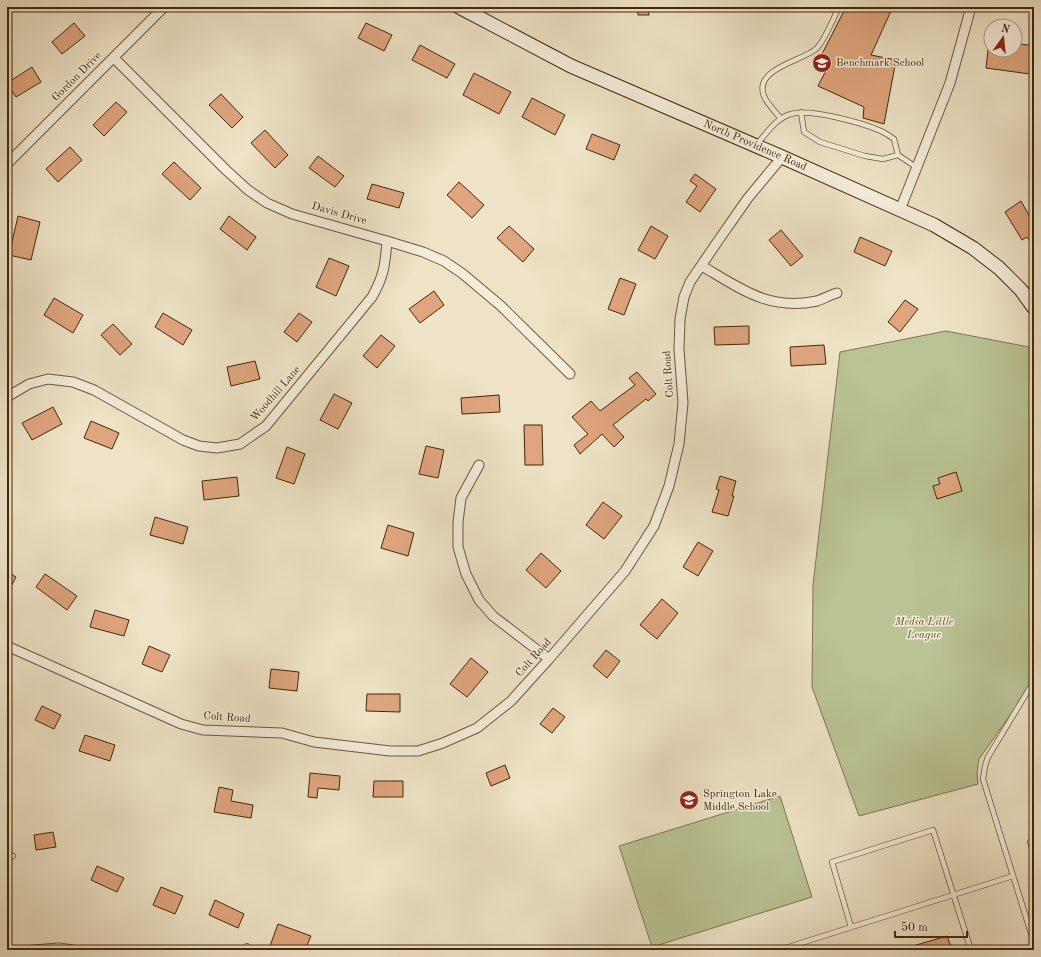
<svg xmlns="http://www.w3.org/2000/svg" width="1041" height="957" font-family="'Old Standard TT',serif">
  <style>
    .green { fill: #bac394; stroke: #7e764e }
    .building { fill: #dfa57e; stroke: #422809 }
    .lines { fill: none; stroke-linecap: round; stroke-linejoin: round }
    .service-casing { stroke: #6d5738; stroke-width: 6 }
    .minor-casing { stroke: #6d5738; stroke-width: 11 }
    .secondary-casing { stroke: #422809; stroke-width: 15 }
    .service { stroke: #f4edda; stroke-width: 4.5 }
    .minor { stroke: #f4edda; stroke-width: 9 }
    .secondary { stroke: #f4edda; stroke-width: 13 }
    .labels { text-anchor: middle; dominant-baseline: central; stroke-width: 3; stroke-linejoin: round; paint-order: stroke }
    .poi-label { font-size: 11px; fill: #422809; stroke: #f4edda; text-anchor: start }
    .street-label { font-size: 11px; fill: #422809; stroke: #f4edda }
    .park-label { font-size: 11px; font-style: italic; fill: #604f2c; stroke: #f4edda }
  </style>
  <rect width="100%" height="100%" fill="#eee3c6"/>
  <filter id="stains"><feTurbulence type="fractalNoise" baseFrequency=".005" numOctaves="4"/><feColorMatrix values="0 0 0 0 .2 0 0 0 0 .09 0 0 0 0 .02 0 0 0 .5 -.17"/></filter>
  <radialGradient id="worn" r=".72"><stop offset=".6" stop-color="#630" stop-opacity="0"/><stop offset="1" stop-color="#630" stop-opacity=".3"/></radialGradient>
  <path class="green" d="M946,331l88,17v334l-55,77 -2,13 1,12 -119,32 -47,-129 1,-102 27,-233z
    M780,796l32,101 -160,50 -33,-101z"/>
  <path class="building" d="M637,7h11l1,8h-11z
    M846,7h42l3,4 -20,44 25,5 -12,64 -21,-6 1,-11 -46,-21 13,-25 -10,-5z
    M74,23l11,13 -23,18 -10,-12z
    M366,23l26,12 -8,16 -26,-13z
    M1015,43l19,3 -4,28 -44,-6 2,-18h27z
    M420,45l35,19 -8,14 -35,-18z
    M32,67l9,15 -25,15 -9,-14z
    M474,73l37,19 -12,22 -36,-19z
    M221,94l22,23 -11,11 -23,-23z
    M532,98l33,17 -10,20 -33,-18z
    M116,102l11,10 -23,24 -11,-11z
    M265,130l23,25 -13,13 -24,-25z
    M592,134l28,11 -6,15 -28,-11z
    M70,147l12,13 -24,22 -12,-13z
    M318,156l26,20 -9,11 -26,-19z
    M174,162l27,26 -11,12 -28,-26z
    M695,174l21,15 -16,23 -14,-10 11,-16 -7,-5z
    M459,182l25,23 -12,13 -25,-23z
    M372,184l32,9 -5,15 -32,-9z
    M1021,201l10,18 3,-1v29l-7,-10 -5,3 -17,-28z
    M18,216l22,6 -9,38 -22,-5z
    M229,216l27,21 -9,13 -27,-21z
    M509,226l25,23 -11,13 -26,-24z
    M651,226l17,10 -13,23 -17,-9z
    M781,230l22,26 -12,10 -22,-26z
    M860,237l32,14 -7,15 -31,-14z
    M329,258l20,8 -13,30 -20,-9z
    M620,278l16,6 -12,31 -16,-6z
    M434,291l10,14 -24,18 -11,-14z
    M54,298l29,17 -10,18 -29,-18z
    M905,300l13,9 -18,23 -12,-10z
    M163,313l29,17 -9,15 -28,-18z
    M299,313l13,9 -15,20 -13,-10z
    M113,324l19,20 -12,11 -19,-20z
    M749,326v18l-34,1 -1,-18z
    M381,335l14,11 -18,22 -14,-12z
    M824,345l2,19 -35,2 -1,-19z
    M255,361l5,18 -29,7 -4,-19z
    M637,372l19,22 -8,7 -2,-2 -33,26 11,12 -10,10 -12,-13 -22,20 -6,-9 14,-11 -16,-17 19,-16 9,10 35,-26 -6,-7z
    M334,394l18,9 -14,26 -18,-9z
    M499,395l1,17 -38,2 -1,-16z
    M53,407l9,17 -30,16 -10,-17z
    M91,421l28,12 -7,16 -28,-11z
    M524,425h18l1,40h-18z
    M426,446l18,4 -6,28 -19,-4z
    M287,447l18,7 -11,30 -18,-6z
    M956,472l6,19 -25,8 -4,-13 7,-2 -2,-6z
    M720,476l16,5 -4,15h2l-6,20 -16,-4 7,-22 -3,-1z
    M237,477l2,19 -35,4 -2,-19z
    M603,502l19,14 -18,23 -18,-14z
    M155,517l33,10 -5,17 -33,-9z
    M388,525l26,8 -6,23 -27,-8z
    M698,542l15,9 -15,25 -15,-9z
    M541,553l20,18 -15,17 -20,-18z
    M7,572l9,5 -9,17z
    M45,574l32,22 -10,14 -31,-23z
    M662,599l16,14 -21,26 -17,-14z
    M95,610l34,10 -5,16 -34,-9z
    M149,646l21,9 -8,17 -20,-8z
    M606,650l14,11 -13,17 -14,-12z
    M471,658l17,14 -21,25 -17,-13z
    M271,669l28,3 -2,19 -28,-3z
    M367,694h33v18l-34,-1z
    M42,706l19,9 -7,14 -19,-9z
    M553,708l12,9 -13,16 -12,-9z
    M85,735l30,10 -5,16 -31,-10z
    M505,765l5,13 -19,8 -5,-13z
    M310,773l30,3 -1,14 -21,-2 -1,10 -9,-1z
    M374,781h29v16h-30z
    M219,787l14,3 -2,11 22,4 -2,13 -37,-6z
    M53,832l3,15 -20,3 -2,-15z
    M97,866l27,12 -7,14 -26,-12z
    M161,887l22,9 -8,18 -22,-9z
    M215,900l29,14 -6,14 -29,-13z
    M278,924l33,12 -6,14h-23l-12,-4z
    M947,936l5,14h-45l-1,-2z"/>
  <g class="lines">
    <g class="service-casing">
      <path id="service" d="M801,112l3,20 16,10 45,14 18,3 15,-4
        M781,119c-5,-7 -14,-15 -17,-23 -11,-28 40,-35 53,-48 9,-10 16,-29 22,-41
        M757,144c10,-11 19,-26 34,-30 18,-6 72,9 90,17 4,2 9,5 13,8l4,16 18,12
        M1034,681l-46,76 -3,9 -2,13 51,164
        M1034,841l-4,1 4,12
        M7,860l6,-4
        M851,927l-19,-65 101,-32 38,120
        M246,950l1,-4
        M779,950l234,-74"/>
    </g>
    <g class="minor-casing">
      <path id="minor" d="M114,58l112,112 22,20 19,13 25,11 95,27 36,11 21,9 19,13 38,32 69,68
        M7,164l157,-157
        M900,210l50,-127 21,-76
        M702,266c39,23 67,45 115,35 6,-2 13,-6 20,-8
        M7,397l22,-13 19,-5 25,3 21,8 89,50 16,6 18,2 23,-4 26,-18 106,-129c12,-21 13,-32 15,-56
        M479,465l-18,33 -3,24v25l8,27 13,26 14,16 56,43
        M7,646l174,78 22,6 79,3 32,9 76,9h28l25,-8 34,-15 34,-27 38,-42 76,-88 29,-45 15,-40 10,-42 4,-41 -4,-54 1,-30 4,-22 6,-15 30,-44 28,-40 34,-41
        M33,950l26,-2 14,2"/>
    </g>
    <g class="secondary-casing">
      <g id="secondary">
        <path id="s1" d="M459,7l112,59 211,91 152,68 39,23 26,20 22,22 13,18"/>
      </g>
    </g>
    <use href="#service" class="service"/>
    <use href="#minor" class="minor"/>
    <use href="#secondary" class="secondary"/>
  </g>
  <defs>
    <g id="school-disc" transform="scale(1)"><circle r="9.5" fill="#8f2418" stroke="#f4edda"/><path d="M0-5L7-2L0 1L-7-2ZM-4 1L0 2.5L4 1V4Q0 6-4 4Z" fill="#fff"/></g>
  </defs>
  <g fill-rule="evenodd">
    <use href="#school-disc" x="822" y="63"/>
    <use href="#school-disc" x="689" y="800"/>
  </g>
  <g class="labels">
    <g class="poi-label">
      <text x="836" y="63">Benchmark School</text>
      <text x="703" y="794">Springton Lake<tspan x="703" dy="13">Middle School</tspan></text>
    </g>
    <g class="street-label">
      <text transform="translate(77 77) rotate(-45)">Gordon Drive</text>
      <text stroke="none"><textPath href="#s1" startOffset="327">North Providence Road</textPath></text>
      <text transform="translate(339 214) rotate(16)">Davis Drive</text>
      <text transform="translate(669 374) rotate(-94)">Colt Road</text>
      <text transform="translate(276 394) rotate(-49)">Woodhill Lane</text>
      <text transform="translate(534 658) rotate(-48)">Colt Road</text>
      <text transform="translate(227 718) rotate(4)">Colt Road</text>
    </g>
    <g class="park-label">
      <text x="924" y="622">Media Little<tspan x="924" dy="13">League</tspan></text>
    </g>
  </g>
  <rect width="1041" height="957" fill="none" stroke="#eee3c6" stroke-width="24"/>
  <rect x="8" y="8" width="1025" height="941" fill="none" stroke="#422809" stroke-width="2"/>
  <rect x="12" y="12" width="1017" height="933" fill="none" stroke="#422809"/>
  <g transform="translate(1003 38) rotate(15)"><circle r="19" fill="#f4edda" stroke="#ad9e86"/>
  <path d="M0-3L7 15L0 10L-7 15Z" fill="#8f2418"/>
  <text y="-6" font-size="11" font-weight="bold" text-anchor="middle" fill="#422809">N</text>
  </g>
  <path d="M895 931v6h72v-6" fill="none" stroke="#422809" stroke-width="2"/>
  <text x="901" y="931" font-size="12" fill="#422809" stroke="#f4edda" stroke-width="3" paint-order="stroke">50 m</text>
  <rect width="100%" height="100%" filter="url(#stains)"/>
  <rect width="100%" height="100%" fill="url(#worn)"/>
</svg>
